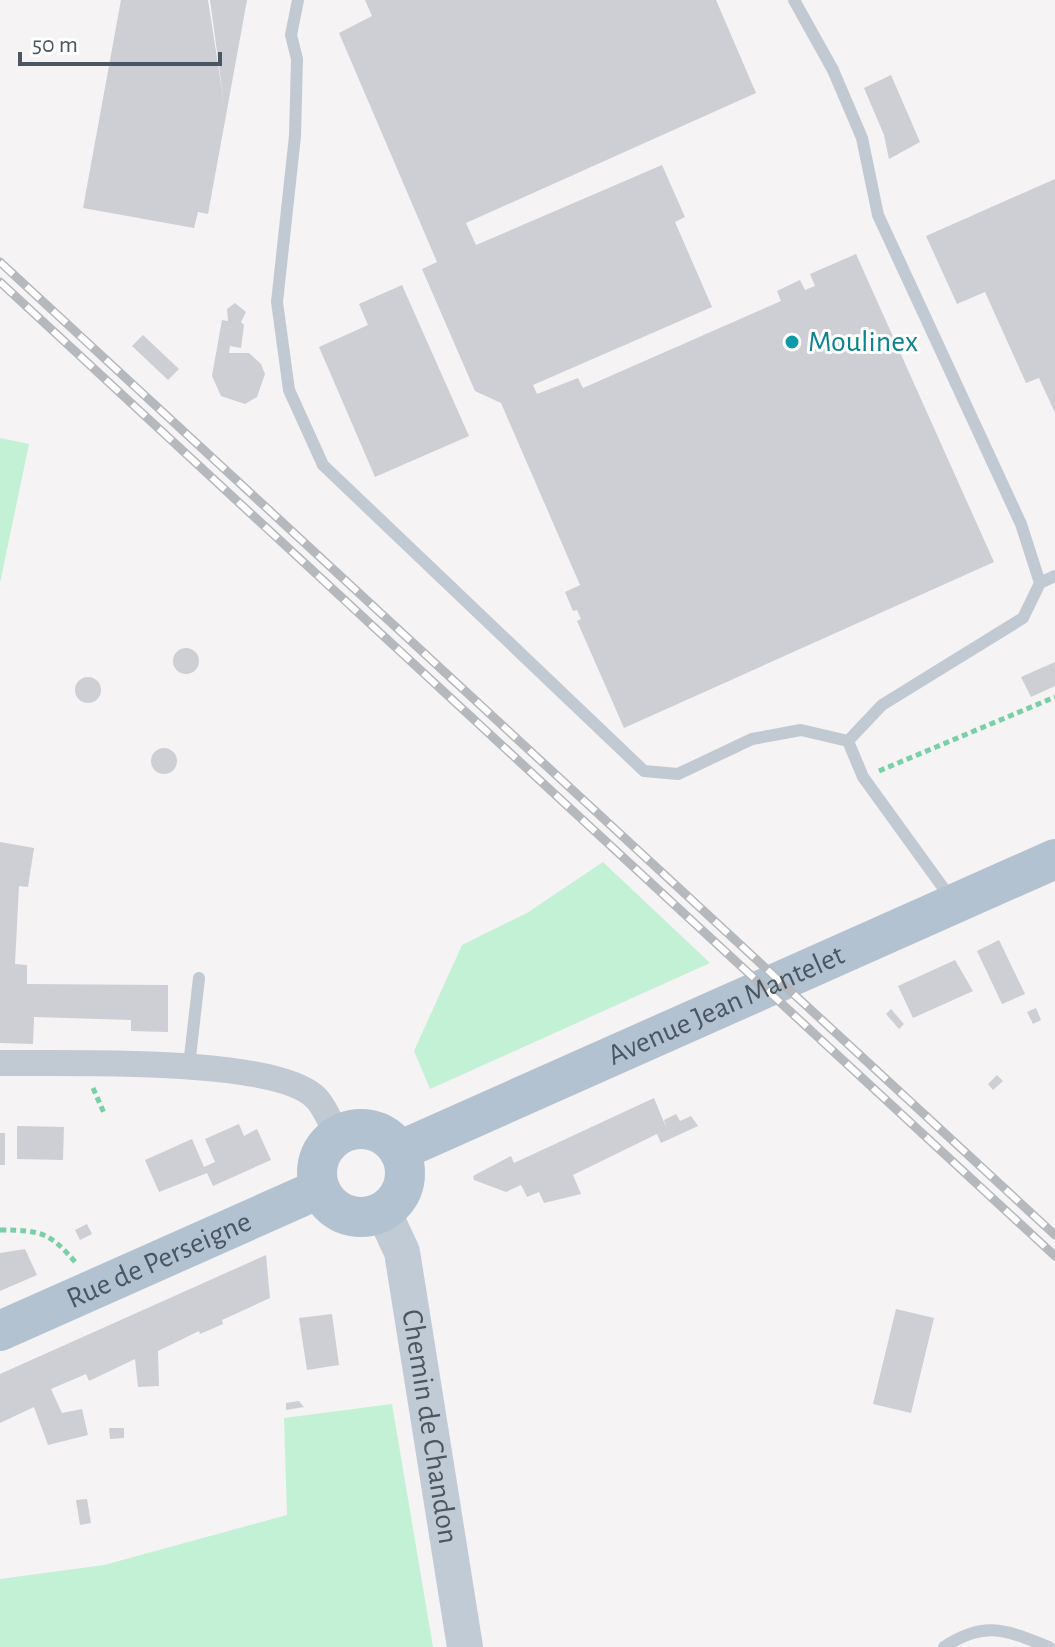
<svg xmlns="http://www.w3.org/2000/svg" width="1055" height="1647" font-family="'Alegreya Sans',sans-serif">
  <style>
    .green { fill: #c3f1d5 }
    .building { fill: #cdcfd5 }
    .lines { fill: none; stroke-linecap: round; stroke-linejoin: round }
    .path { stroke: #7ad0a6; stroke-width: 5; stroke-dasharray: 6 4; stroke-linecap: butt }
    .lane { stroke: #c1cad2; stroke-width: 12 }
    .street { stroke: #c1cad2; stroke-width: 26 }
    .secondary { stroke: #c1cbd6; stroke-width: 36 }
    .primary { stroke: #b3c2d1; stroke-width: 40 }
    .rail-casing { stroke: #b5b8bd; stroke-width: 9 }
    .rail { stroke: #fff; stroke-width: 6; stroke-dasharray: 18; stroke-linecap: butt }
    .culture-dot { fill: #0f9aa8; stroke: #fff; stroke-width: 3 }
    .labels { text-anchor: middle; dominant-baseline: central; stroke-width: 6; stroke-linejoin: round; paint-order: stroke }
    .culture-label { font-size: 30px; fill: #0d838f; stroke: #fff; text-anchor: start }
    .street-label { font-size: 30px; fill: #4a5661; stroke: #fff }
  </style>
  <rect width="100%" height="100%" fill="#f5f3f3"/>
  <path class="green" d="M0,438l29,6 -29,139z
    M603,862l107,101 -280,126 -16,-38 48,-106 65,-32z
    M392,1404l41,243h-433v-68l104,-14 183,-50 -3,-97z"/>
  <path class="building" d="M121,0h87l16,103 -14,-103h37l-39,214 -10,-2 -4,16 -111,-20z
    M365,0h351l40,93 -290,130 10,22 186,-80 23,52 -10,5 37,85 -179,78 4,9 41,-16 5,10 198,-87 -4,-10 23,-11 5,10 10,-4 -5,-12 46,-20 138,308 -370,166 -47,-107 4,-2 -4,-9 -4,1 -8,-19 15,-7 -79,-182 -26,-12 -53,-122 15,-7 -98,-229 33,-17z
    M891,75l29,67 -31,17 -5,-24 -20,-47z
    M1055,179v234l-16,-35 -13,5 -41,-91 -28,12 -31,-68z
    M402,285l67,151 -94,41 -56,-130 49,-22 -9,-21z
    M235,303l11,9 -5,10 3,3 -3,23 -11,-2 -1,7h20l12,11 4,10 -8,23 -12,7 -24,-8 -9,-20 10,-56 6,1 -1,-12z
    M143,335l36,34 -11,11 -36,-34z
    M173 661a13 13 0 1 1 26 0a13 13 0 1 1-26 0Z
    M1055,662v24l-24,11 -10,-20z
    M75 690a13 13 0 1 1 26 0a13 13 0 1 1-26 0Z
    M151 761a13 13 0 1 1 26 0a13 13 0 1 1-26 0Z
    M0,842l34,6 -6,39 -9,-1 -4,78 12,1v19l141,1v47l-37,-1v-11l-97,-3 -1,27 -33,-1z
    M999,940l26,54 -23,10 -25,-53z
    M955,960l18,31 -60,27 -15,-32z
    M1036,1008l5,12 -8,4 -6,-12z
    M891,1009l13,15 -5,5 -13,-15z
    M997,1075l6,6 -10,9 -5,-6z
    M654,1098l12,29 -2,-7 12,-6 4,7 11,-5 7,10 -37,17 -4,-9 -84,41 8,19 -37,9 -5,-11 -12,5 -6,-12 -15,7 -32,-12 -1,-4 38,-20 3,7z
    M239,1124l5,12 13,-7 14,31 -58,26 -6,-13 -48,19 -14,-32 47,-21 12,28 11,-5 -10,-23z
    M17,1126l47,1 -1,33 -46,-1z
    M0,1133h5v32h-5z
    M87,1224l5,10 -12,6 -5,-10z
    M25,1249l12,26 -37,16v-38z
    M266,1255l4,43 -48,22 1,4 -23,10 -1,-3 -41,20 1,35 -21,1 -3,-28 -46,22 -3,-7 -35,15 11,24 20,-4 6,26 -40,10 -14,-38 -34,16v-49z
    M896,1309l38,9 -23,95 -38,-9z
    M332,1314l7,51 -32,5 -8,-52z
    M299,1401l5,6 -18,3v-7z
    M109,1428h15v10l-14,1z
    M87,1499l4,24 -11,2 -4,-25z"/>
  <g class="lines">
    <path class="path" d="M879,771l176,-74
      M93,1088l11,25
      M0,1230c42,0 50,3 76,33"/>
    <path class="lane" d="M298,0l-7,35 6,24 -2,77 -18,166 12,88 34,75 321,306 34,3 74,-35 49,-9 47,11
      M794,0l39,70 29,68 16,77 143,309 19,59 -17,35 -141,87 -34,36 15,36 89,123
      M1040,583l15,-7
      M189,1066l10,-88
      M944,1647c41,-27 61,-17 105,0"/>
    <path class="street" d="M0,1063c62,1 276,-7 316,35 9,9 15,26 22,37"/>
    <path class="secondary" id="s1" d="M383,1211l19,41 63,395"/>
    <g class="primary">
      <circle cx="361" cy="1173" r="44"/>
      <path id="s2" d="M399,1151l656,-292"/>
      <path id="s3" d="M0,1331l319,-142"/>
    </g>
    <g class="rail-casing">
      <path id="rail" d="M0,262l1055,973
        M0,282l1055,974"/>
    </g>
    <use href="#rail" class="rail"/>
  </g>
  <circle class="culture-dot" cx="792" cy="342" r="8"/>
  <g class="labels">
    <g class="culture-label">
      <text x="808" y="342">Moulinex</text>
    </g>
    <g class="street-label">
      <text stroke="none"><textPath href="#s2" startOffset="358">Avenue Jean Mantelet</textPath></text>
      <text stroke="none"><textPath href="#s3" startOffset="174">Rue de Perseigne</textPath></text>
      <text stroke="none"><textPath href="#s1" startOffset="222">Chemin de Chandon</textPath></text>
    </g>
  </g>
  <path d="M20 52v12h200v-12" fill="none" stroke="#4a5661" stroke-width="4"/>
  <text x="32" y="52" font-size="24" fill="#4a5661" stroke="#ffffff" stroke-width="6" paint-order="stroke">50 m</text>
</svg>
